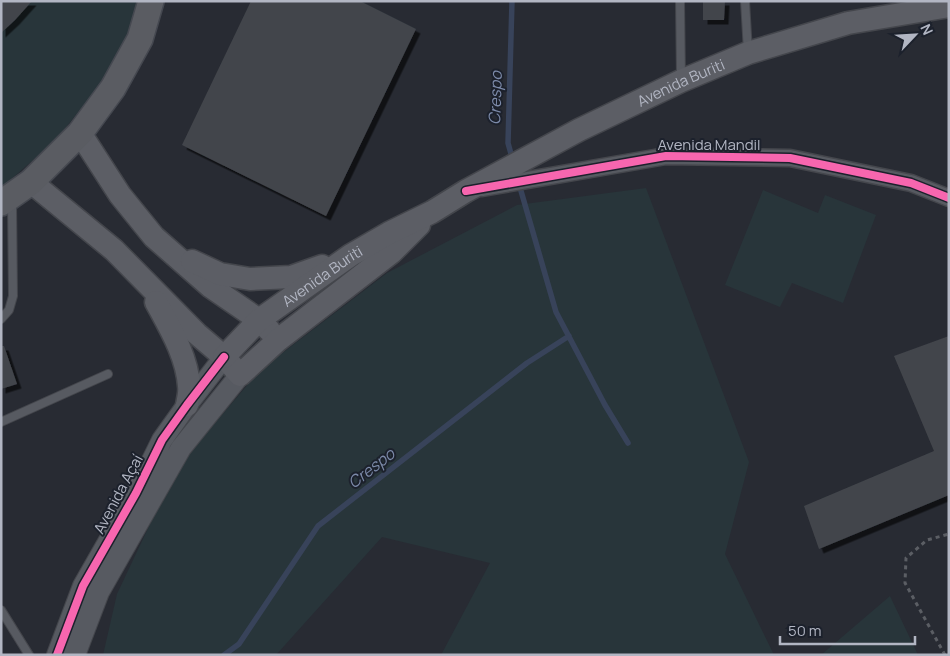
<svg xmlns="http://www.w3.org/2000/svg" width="950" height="656" font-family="Manrope,sans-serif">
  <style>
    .green { fill: #28353a }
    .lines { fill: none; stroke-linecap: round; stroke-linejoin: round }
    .stream { stroke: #38435a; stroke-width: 5.5 }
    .building { fill: #42454b; filter: url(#shadow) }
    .service-casing { stroke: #44464c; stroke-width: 10 }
    .minor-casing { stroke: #44464c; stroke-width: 19 }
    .tertiary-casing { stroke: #44464c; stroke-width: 22 }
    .secondary-casing { stroke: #44464c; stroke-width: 25 }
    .primary-casing { stroke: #454850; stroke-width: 28 }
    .path { stroke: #5b5e64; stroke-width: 3; stroke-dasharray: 4 4; stroke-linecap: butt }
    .service { stroke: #575a61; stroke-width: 8 }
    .minor { stroke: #575a61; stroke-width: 16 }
    .tertiary { stroke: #575a61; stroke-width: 20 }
    .secondary { stroke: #5c5e65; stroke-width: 22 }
    .primary { stroke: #5a5c62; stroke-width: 25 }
    .cycleway-casing { stroke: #1c212c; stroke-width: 11 }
    .cycleway { stroke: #f766af; stroke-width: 8 }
    .labels { text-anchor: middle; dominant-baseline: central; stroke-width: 4; stroke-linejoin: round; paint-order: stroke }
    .street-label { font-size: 15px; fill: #b2b6c3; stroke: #1c212c }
    .water-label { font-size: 16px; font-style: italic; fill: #7c8aa9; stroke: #1c212c }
  </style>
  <defs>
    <filter id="shadow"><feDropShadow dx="4.5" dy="4.5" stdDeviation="0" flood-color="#0009"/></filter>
  </defs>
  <rect width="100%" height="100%" fill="#282b33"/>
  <path class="green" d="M1,1h140l-6,20 -35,64 -45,56 -54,47z
    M646,188l103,274 -24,92 49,101h-333l49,-92 -108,-26 -106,118h-173l14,-61 59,-125 84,-99 127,-97 130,-68z
    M763,190l55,23 7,-18 51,20 -33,88 -51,-20 -12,24 -55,-22z
    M890,596l28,59h-97z"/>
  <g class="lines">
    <path class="stream" d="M512,1l-4,142 5,18
      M519,184l37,128 49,93 23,38
      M224,655l15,-11 79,-118 209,-163 42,-27"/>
  </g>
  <path class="building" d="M1,1h31l-17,19 -14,13z
    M251,1h109l56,28 -90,187 -144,-71z
    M703,1h22l-1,19h-21z
    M949,336v159l-130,54 -15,-43 130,-55 -40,-95z
    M1,346h3l13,38 -16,5z"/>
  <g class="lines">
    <g class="service-casing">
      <path id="service" d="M680,1l1,78
        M745,1l3,51
        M1,319l8,-9 4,-14 -1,-94
        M1,422l107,-48
        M1,610l28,45"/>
    </g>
    <g class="minor-casing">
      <path id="minor" d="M482,188l184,-32 124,2 121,25 38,15"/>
    </g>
    <g class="tertiary-casing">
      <path id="tertiary" d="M57,655l26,-69 53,-93 26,-53 25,-35 37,-48
        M75,655l24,-63 82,-144 59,-73"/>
    </g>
    <g class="secondary-casing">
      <g id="secondary">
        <path d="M80,133l40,62 34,42 57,50 48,33 10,10"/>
        <path d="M31,182l83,68 83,84 27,23 16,18 38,-35 114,-88 27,-27"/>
        <path d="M192,261l28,13 30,5 41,-2 31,-11"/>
        <path d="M156,302c14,26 31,54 33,84 1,6 -1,13 -2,19"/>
        <path id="s1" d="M224,357l35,-37 92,-65 38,-22 43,-21 34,-21 113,-61 102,-49 67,-28 100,-30 101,-17"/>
      </g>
    </g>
    <g class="primary-casing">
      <path id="primary" d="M1,203l30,-21 49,-49 33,-45 27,-49 11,-38"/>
    </g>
    <path class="path" d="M945,655l-40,-72 1,-25 21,-18 22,-6"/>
    <use href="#service" class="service"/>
    <use href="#minor" class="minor"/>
    <use href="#tertiary" class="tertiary"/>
    <use href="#secondary" class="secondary"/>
    <use href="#primary" class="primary"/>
    <g class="cycleway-casing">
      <path id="cycleway" d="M466,191l200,-35 124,2 121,25 38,15
        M57,655l26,-69 53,-93 26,-53 25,-35 37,-48"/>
    </g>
    <use href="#cycleway" class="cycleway"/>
  </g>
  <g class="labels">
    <g class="street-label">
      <text stroke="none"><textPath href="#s1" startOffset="536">Avenida Buriti</textPath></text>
      <text x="709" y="144">Avenida Mandil</text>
      <text stroke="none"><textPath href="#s1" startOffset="128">Avenida Buriti</textPath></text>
      <text transform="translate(118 494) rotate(-62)">Avenida Açaí</text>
    </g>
    <g class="water-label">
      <text transform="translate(495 98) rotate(-88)">Crespo</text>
      <text transform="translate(371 468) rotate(-38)">Crespo</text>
    </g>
  </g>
  <rect width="950" height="656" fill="none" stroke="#b2b6c3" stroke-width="5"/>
  <g transform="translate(915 35) rotate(65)" stroke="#1c212c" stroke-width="4" paint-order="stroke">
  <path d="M0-4L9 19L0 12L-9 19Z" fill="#b2b6c3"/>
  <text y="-8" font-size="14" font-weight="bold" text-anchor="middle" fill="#b2b6c3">N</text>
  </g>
  <path d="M780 636v8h135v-8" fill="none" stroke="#b2b6c3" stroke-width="2.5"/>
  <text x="788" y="636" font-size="15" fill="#b2b6c3" stroke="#1c212c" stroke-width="4" paint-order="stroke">50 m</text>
</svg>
